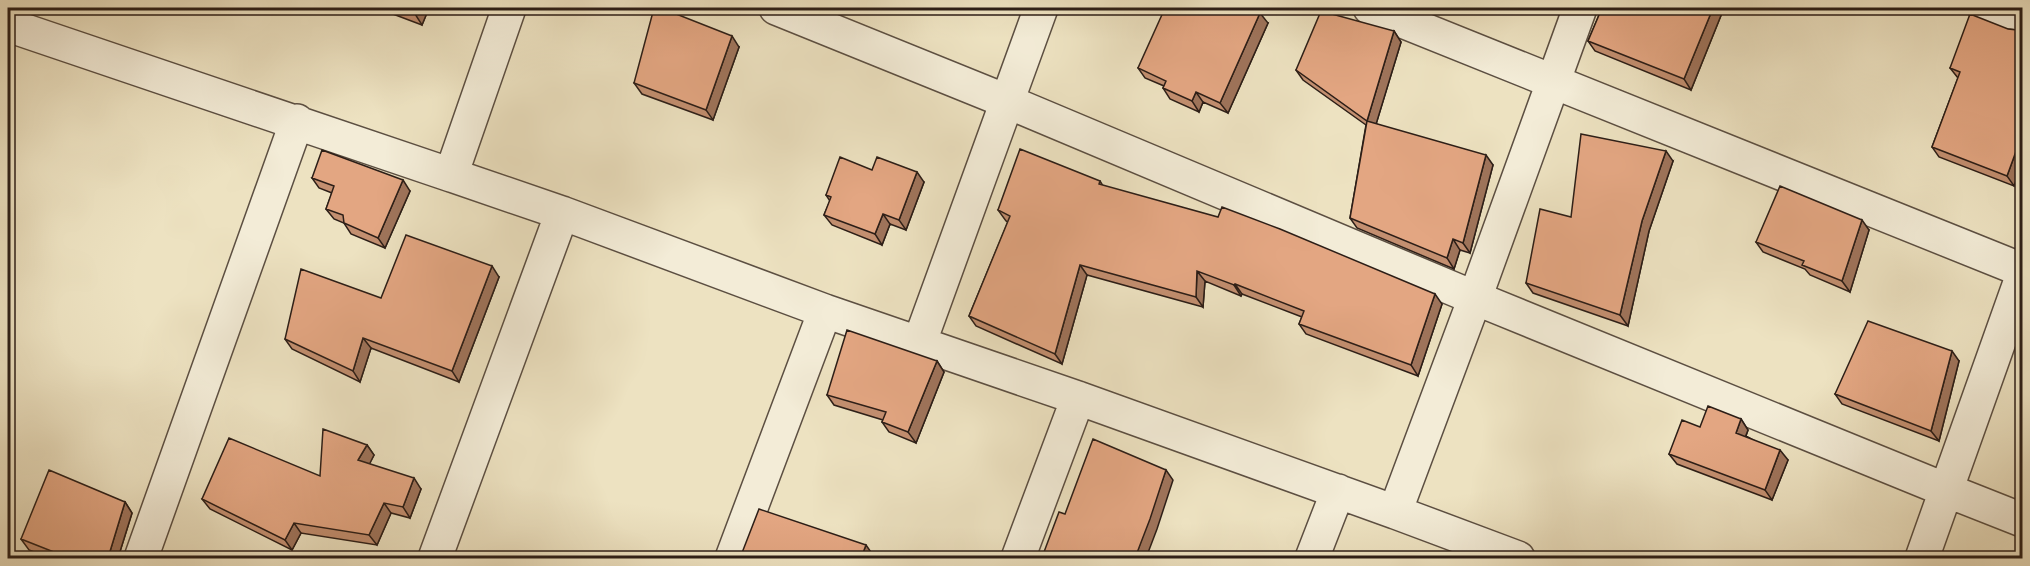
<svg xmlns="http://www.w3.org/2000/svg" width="2030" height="566" font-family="Alegreya,serif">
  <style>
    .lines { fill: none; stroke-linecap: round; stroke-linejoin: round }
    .street-casing { stroke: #5c4f42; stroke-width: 36 }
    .street { stroke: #f3ecd7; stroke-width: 33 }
    .wall { fill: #c38f70; stroke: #2c1e17; stroke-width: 1.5 }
    .shaded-wall { fill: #9f745b; stroke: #2c1e17; stroke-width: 1.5 }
    .building { fill: #e3a682; stroke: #2c1e17; stroke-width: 1.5 }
  </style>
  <rect width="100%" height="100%" fill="#ede2c1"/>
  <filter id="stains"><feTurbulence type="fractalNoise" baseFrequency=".00333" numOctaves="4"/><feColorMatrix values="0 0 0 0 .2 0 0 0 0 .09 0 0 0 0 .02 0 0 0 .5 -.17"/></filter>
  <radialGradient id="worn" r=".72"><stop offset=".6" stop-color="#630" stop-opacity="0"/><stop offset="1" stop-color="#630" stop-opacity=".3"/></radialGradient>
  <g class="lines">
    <g class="street-casing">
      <path id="street" d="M509,8l-58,167 111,38 263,98 253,87 317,114 80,-214 105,-290
        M776,8l230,93 469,197 471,192 76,30
        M1370,8l652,262
        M1985,8l37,14
        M8,25l443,150
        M919,344l122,-336
        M1395,512l123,46
        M141,558l156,-437
        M435,558l127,-345
        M732,558l93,-247
        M1018,558l60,-160
        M1312,558l26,-67
        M1922,558l100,-281"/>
    </g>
    <use href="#street" class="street"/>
  </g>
  <path class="wall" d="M377,8h52l-7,17z
    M1602,8h122l-33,82 -96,-39 -7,-10z
    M1268,23l-40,90 -25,-11 -4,10 -29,-13 -7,-11 1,-2 -19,-8 -7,-10z
    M2008,29l9,1 -3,156 -75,-29 -7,-10 26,-69 -8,-10z
    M1394,31l7,11 -25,82 117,41 -23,88 -10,-3 -6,19 -97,-41 -7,-10 16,-93 -63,-45 -7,-10z
    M739,47l-26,73 -71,-26 -8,-11z
    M1673,161l-24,70 -21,95 -95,-33 -7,-10 45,-66z
    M872,170l52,12 -18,48 -16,-6 -8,21 -50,-20 -8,-10 6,-14 -4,-6z
    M312,178l98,13 -25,57 -34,-14 -7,-11 -10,-4 -8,-10 6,-16 -13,-5z
    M1100,181l3,5 339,118 -24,72 -112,-42 -7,-10 3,-7 -60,-23 -1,2 -36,-15 -2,26 -116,-32 -25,89 -86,-38 -7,-10 39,-94 -2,-1 -8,-11z
    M1869,230l-19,62 -40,-17 -5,-6 -42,-17 -7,-10z
    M499,277l-40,105 -88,-34 -11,34 -68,-33 -7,-10 96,-41z
    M937,361l7,11 -28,71 -27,-11 -7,-10 1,-2 -49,-15 -7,-10z
    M1959,361l-20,80 -97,-37 -7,-10z
    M1741,419l7,11 -2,6 42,24 -16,40 -95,-36 -8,-10 31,-27z
    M367,445l7,10 -5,9 52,25 -11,29 -19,-5 -14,32 -76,-12 -9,17 -82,-41 -8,-10 118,-23z
    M125,502l7,11 -14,45h-68l-21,-8 -8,-11z"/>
  <path class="shaded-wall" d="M418,8h11l-7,17 -7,-11z
    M1713,8h11l-33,82 -7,-11z
    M1260,13l8,10 -40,90 -8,-10z
    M1394,31l7,11 -27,89 -7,-10z
    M732,36l7,11 -26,73 -7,-10z
    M1196,92l7,10 -4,10 -7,-11z
    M2022,104v14l-3,-5z
    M2022,135v29l-8,22 -7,-10z
    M1666,151l7,10 -24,70 -21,95 -8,-11 22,-94z
    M1486,155l7,10 -23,88 -7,-10z
    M917,172l7,10 -18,48 -7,-10z
    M403,180l7,11 -25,57 -7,-10z
    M883,214l7,10 -8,21 -7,-11z
    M1862,220l7,10 -19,62 -8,-11z
    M1453,239l7,11 -6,19 -7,-11z
    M1080,265l7,10 -25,89 -7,-10z
    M492,266l7,11 -40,105 -7,-11z
    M1197,271l8,10 -2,26 -7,-10z
    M1235,284l7,10 -1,2 -7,-11z
    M1435,294l7,10 -24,72 -7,-11z
    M363,338l8,10 -11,34 -7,-11z
    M1952,351l7,10 -20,80 -8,-10z
    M937,361l7,11 -28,71 -8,-11z
    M1741,419l7,11 -5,13 -7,-10z
    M367,445l7,10 -8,16 -8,-11z
    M1780,450l8,10 -16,40 -7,-10z
    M1166,470l7,10 -16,49 -11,29h-11z
    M414,478l7,11 -11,29 -7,-11z
    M125,502l7,11 -14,45h-10z
    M384,503l7,10 -14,32 -8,-10z
    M294,523l7,10 -9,17 -7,-10z
    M866,545l7,10 -1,3h-11z"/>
  <path class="building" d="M397,8h21l-3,6z
    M654,8h7l71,28 -26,74 -72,-27z
    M1165,8h84l11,5 -40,90 -24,-11 -4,9 -29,-13 3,-7 -28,-13z
    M1602,8h111l-29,71 -96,-38z
    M1321,11l73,20 -27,90 -71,-51z
    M1970,14l38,15 9,1 5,-1v75l-3,9 3,2v20l-15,41 -75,-29 28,-75 -10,-4z
    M1367,121l119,34 -23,88 -10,-4 -6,19 -97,-40z
    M1581,134l85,17 -24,70 -22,94 -94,-32 14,-74 31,8z
    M1020,149l80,32 -1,3 119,33 4,-10 58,22 155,65 -24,71 -112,-41 5,-13 -69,-27 -1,1 -37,-14 -1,26 -116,-32 -25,89 -86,-38 41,-100 -12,-6z
    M322,150l81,30 -25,58 -34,-15 -1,-8 -17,-6 8,-23 -22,-8z
    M840,157l32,13 5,-13 40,15 -18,48 -16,-6 -8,20 -51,-19 7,-18 -5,-2z
    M1780,186l82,34 -20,61 -40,-16 2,-4 -48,-19z
    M406,235l86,31 -40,105 -89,-33 -10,33 -68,-32 16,-70 80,29z
    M1868,321l84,30 -21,80 -96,-37z
    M847,330l90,31 -29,71 -26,-10 4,-10 -59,-17z
    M1708,406l33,13 -5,14 44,17 -15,40 -96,-36 13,-34 18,7z
    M323,429l44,16 -9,15 56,18 -11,29 -19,-4 -15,32 -75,-12 -9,17 -83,-41 27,-61 91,38z
    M1093,439l73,31 -16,49 -15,39h-87l2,-4 -6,-2 15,-40 6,2z
    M49,470l76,32 -17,56h-39l-48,-19z
    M759,509l107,36 -5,13h-121z"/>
  <rect width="2030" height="566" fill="none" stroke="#ede2c1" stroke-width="30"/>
  <rect x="9" y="9" width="2012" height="548" fill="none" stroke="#2c1e17" stroke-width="3"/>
  <rect x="15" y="15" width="2000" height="536" fill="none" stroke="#2c1e17" stroke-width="1.5"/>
  <rect width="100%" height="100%" filter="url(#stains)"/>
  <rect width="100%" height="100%" fill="url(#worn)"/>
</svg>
